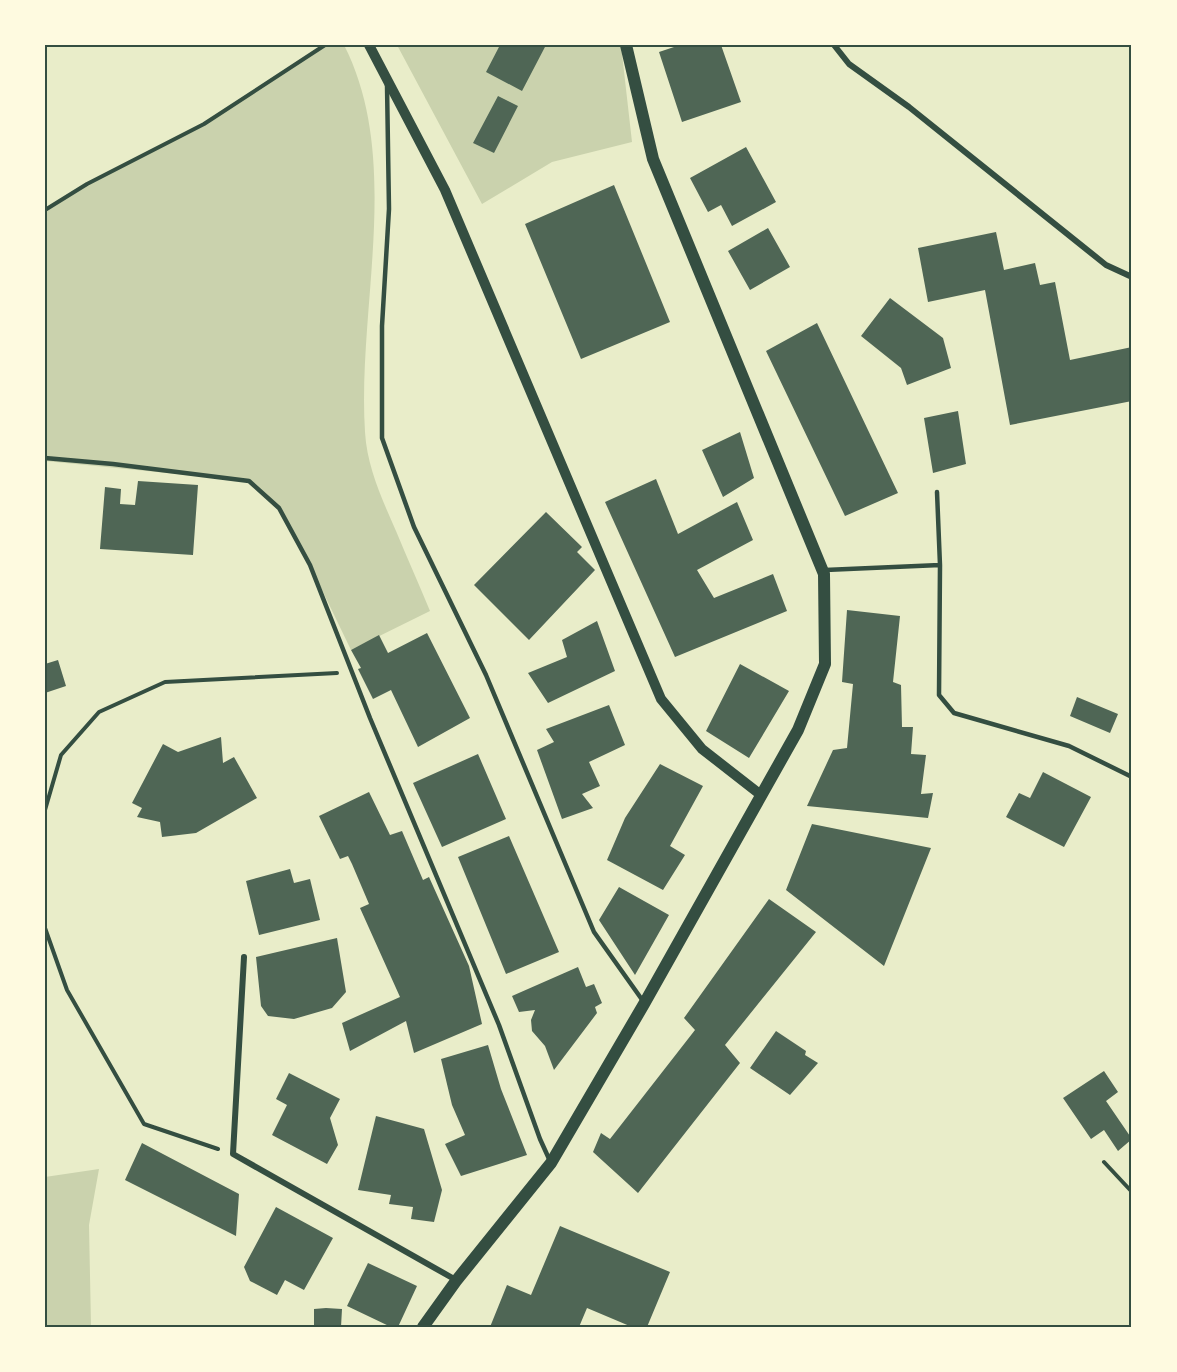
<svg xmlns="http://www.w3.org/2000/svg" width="1177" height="1372" font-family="Montserrat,sans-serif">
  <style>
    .green { fill: #cad2ad }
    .building { fill: #4f6655 }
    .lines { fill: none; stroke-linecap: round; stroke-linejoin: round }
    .path { stroke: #344e41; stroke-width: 4 }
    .service { stroke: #344e41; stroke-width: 4.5 }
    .minor { stroke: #344e41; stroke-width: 6 }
    .tertiary { stroke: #344e41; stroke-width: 10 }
    .secondary { stroke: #344e41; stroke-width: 12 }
    .neatline { fill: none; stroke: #344e41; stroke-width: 2 }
  </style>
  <rect width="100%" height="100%" fill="#e9edc9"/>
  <path class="green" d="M326,45h18c59,116 13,262 21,387 2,35 17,67 31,99 11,27 23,53 34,80l-79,39 -41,-85 -31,-57 -30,-27 -204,-20v-251l42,-26 117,-60z
    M397,45h224l11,97 -80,20 -70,42z
    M99,1169l-10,56 2,101 -46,1v-150z"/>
  <path class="building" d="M500,45h46l-24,46 -36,-19z
    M680,45h41l20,57 -59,20 -23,-70z
    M498,96l20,10 -24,47 -21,-10z
    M746,147l30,55 -44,24 -11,-21 -13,7 -18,-34z
    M614,185l56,137 -89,37 -56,-135z
    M768,228l22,39 -40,23 -22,-39z
    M996,232l8,38 31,-7 5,22 15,-3 15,78 62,-13v54l-122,24 -25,-135 -57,12 -10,-54z
    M890,298l53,40 8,30 -44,17 -6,-17 -40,-32z
    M817,323l81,170 -53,23 -79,-165z
    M958,411l8,53 -33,9 -9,-55z
    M740,432l14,46 -31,19 -21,-47z
    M656,479l22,55 59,-32 16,38 -56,30 17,28 59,-24 14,37 -112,46 -70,-155z
    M138,481l60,4 -5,70 -93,-6 5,-62 16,2 -1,15 15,1z
    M546,512l36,35 -5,5 18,18 -66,70 -55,-55z
    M847,610l53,6 -7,66 8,3 1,42h11l-2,27 15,1 -5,39 12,-1 -5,25 -121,-12 26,-56 14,-2 6,-64 -11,-2z
    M597,621l18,50 -67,32 -20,-30 39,-16 -5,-17z
    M427,633l43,85 -52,29 -27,-57 -18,9 -15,-30 3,-1 -10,-18 28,-15 9,18z
    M58,660l8,26 -21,7v-29z
    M740,664l49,27 -40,67 -43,-27z
    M1077,697l41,17 -8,19 -40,-17z
    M609,705l16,40 -36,17 11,24 -18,8 11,14 -31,11 -25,-69 17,-8 -8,-13z
    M221,737l2,26 11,-6 23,41 -61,35 -34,4 -2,-15 -23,-5 5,-9 -10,-5 31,-59 15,8z
    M478,754l28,65 -64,28 -29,-64z
    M660,764l43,22 -33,60 15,9 -22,35 -56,-30 18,-42z
    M1043,772l48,25 -27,50 -58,-30 13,-24 11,5z
    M369,792l21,43 12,-4 21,49 6,-3 40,89 13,58 -68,29 -8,-32 -56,30 -8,-28 58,-26 -40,-89 9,-4 -17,-40 -4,-8 -8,3 -21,-43z
    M812,824l119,24 -47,118 -98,-76z
    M509,836l50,116 -53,22 -48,-117z
    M290,869l4,14 16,-4 10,41 -61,15 -13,-54z
    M619,887l50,28 -34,60 -36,-55z
    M769,899l47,33 -91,113 15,18 -102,130 -45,-41 8,-19 9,6 85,-109 -11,-12z
    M337,938l9,54 -14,16 -38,11 -26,-3 -7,-10 -5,-49z
    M578,967l8,20 8,-3 8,19 -7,4 2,6 -43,57 -9,-24 -13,-15 -1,-11 4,-10 -16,2 -7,-16z
    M776,1031l30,20 -1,4 13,8 -28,32 -40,-27z
    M488,1045l13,44 26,66 -66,21 -16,-32 20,-9 -13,-30 -11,-46z
    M1104,1071l14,21 -12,9 26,38 -14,12 -14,-21 -13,9 -28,-41z
    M289,1073l51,26 -10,19 8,27 -11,19 -55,-29 15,-30 -11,-6z
    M376,1116l48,13 18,61 -8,32 -23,-3 2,-12 -24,-3 2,-9 -33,-5z
    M142,1143l97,51 -3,42 -111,-56z
    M276,1207l57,31 -29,52 -19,-10 -8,15 -27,-14 -6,-14z
    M560,1226l110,46 -23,55h-15l-45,-19 -8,19h-89l17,-42 24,10z
    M368,1263l49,23 -19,41h-7l-44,-21z
    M326,1308l16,1 -1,18h-27v-18z"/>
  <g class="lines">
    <path class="path" d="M45,210l42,-26 117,-60 121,-79
      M45,810l16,-55 38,-43 66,-30 172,-9
      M45,928l22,62 77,134 74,25
      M1104,1162l28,30"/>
    <path class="service" d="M387,85l2,124 -7,117v112l32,89 72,148 108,257 49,69
      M45,458l68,6 136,17 30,27 31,57 60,153 129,307 41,114 10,22
      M937,492l3,73
      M825,570l115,-5 -1,130 15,18 115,33 63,31"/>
    <path class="minor" d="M834,45l15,19 60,43 197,158 26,12
      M244,957l-11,197 223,126"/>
    <path class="tertiary" d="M369,45l76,145 216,509 41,50 59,46"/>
    <path class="secondary" d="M423,1327l33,-46 95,-118 93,-159 154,-274 27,-66 -1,-90 -171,-415 -27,-114"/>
  </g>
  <rect width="1177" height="1372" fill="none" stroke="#fefae0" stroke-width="93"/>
  <rect x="46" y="46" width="1084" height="1280" class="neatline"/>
</svg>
